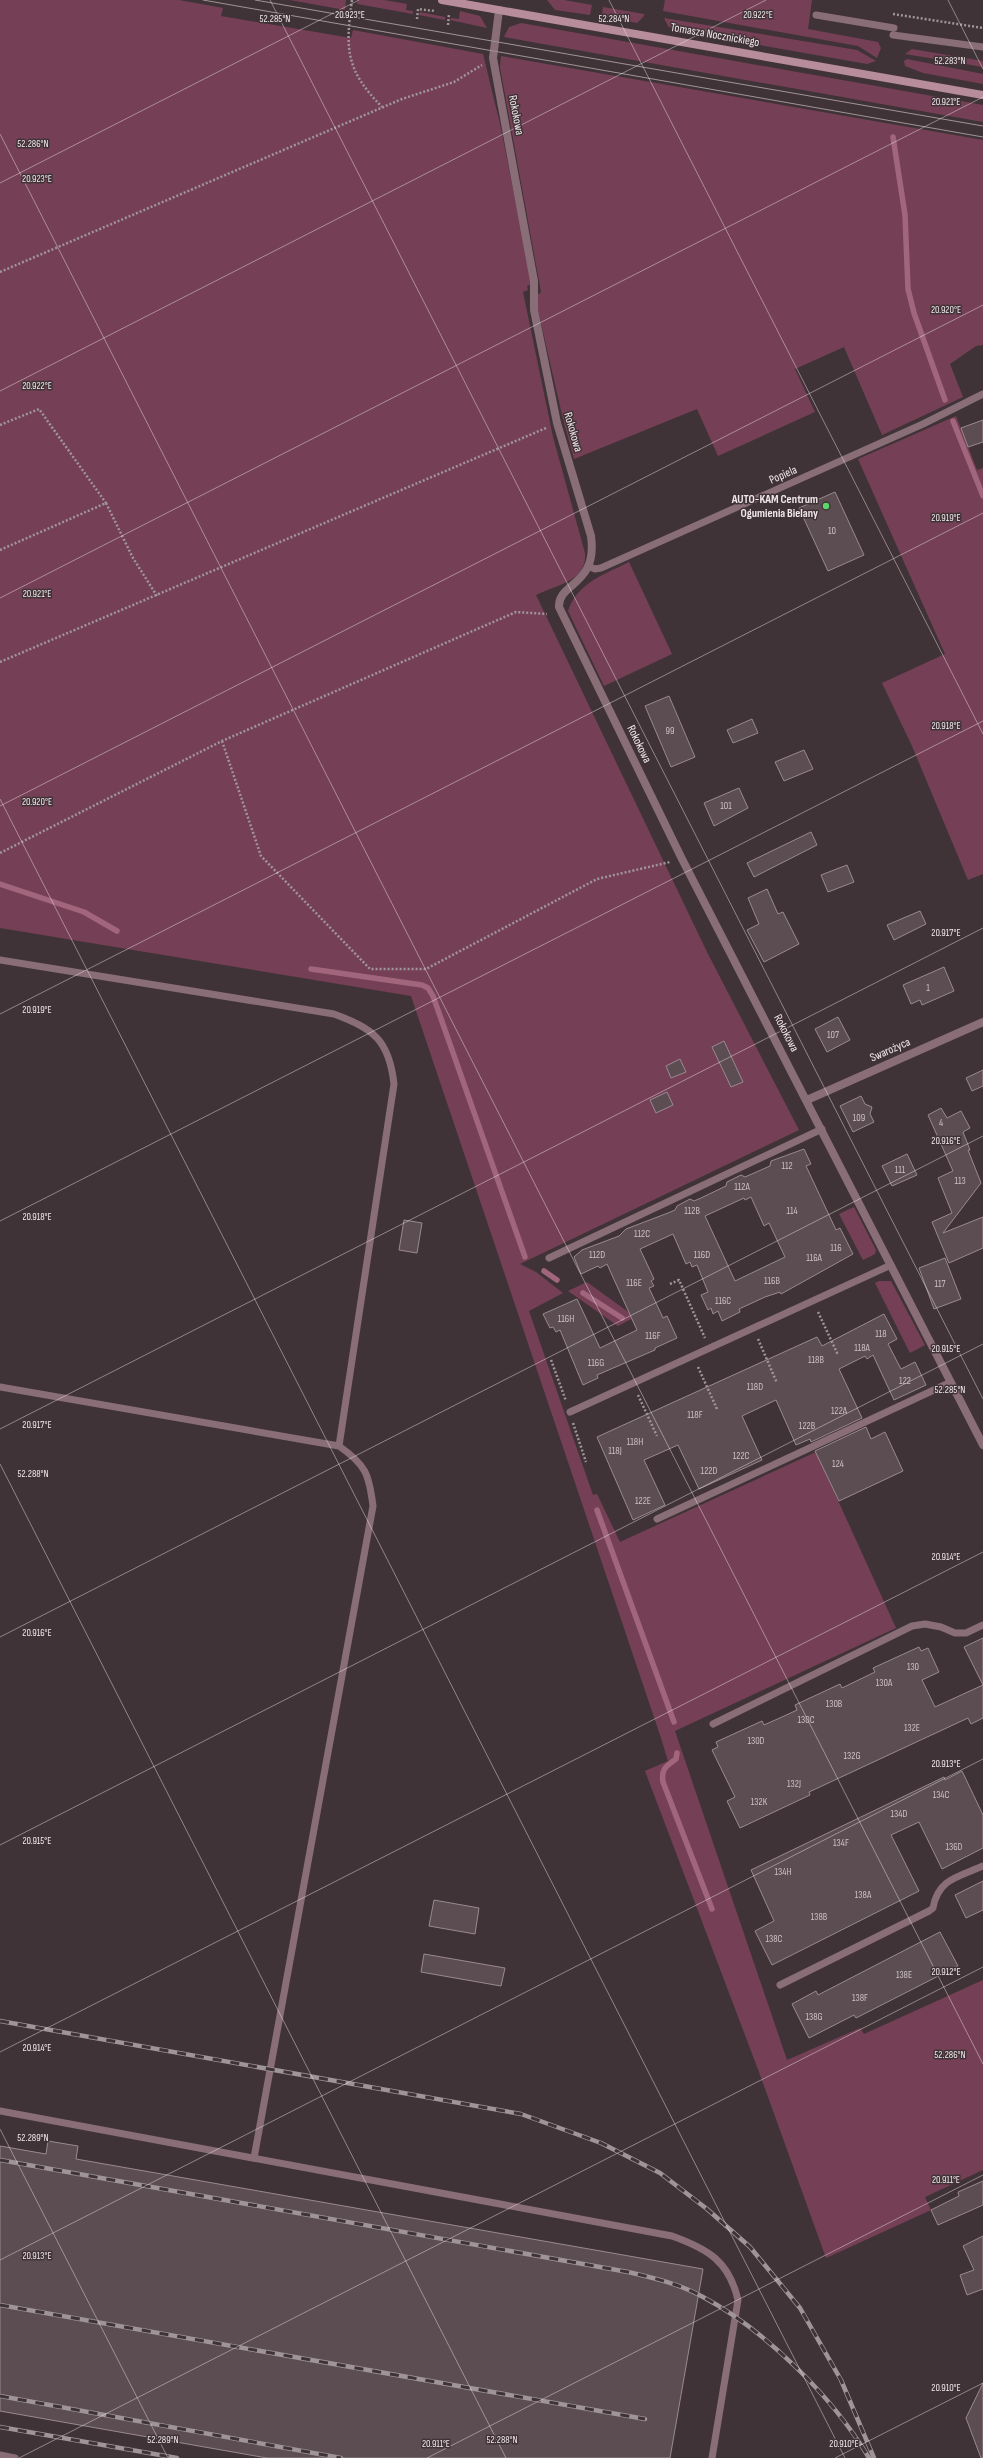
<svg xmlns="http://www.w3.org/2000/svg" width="983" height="2458" font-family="'Sofia Sans Condensed',sans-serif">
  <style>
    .green { fill: #754055 }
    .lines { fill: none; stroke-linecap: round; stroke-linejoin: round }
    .stream { stroke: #a2667c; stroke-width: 5.5 }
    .building { fill: #5c4d52; stroke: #9a8a90; fill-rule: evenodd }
    .path { stroke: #a09599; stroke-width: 2.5; stroke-dasharray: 2 2; stroke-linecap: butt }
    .lane { stroke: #896e77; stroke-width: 7 }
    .street { stroke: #896e77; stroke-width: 8 }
    .secondary { stroke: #b78c9b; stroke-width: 8 }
    .tram { stroke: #9f9497; stroke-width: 1 }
    .rail-casing { stroke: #9f9497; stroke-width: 4.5 }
    .rail { stroke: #403337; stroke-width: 3; stroke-dasharray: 9; stroke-linecap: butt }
    .ticks { fill: none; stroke: #f1e8eb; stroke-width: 1; stroke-opacity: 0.45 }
    .poi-dot { fill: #5dd56c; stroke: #403337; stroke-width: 1.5 }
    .labels { text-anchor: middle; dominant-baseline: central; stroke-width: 3; stroke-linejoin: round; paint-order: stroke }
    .number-label { font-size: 10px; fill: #ccc1c5 }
    .street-label { font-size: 12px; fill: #f1e8eb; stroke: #403337 }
    .poi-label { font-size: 12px; font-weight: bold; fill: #f1e8eb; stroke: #403337; text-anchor: end }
    .ticks-label { font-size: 10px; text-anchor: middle; fill: #f1e8eb; stroke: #403337; stroke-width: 3; stroke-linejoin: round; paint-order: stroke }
  </style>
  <rect width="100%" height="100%" fill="#403337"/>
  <path class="green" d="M0,0h179l44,8 -2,8 130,22 2,-8 130,24 17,70 30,149 2,11 -5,2 1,4 -5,2 30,145 32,116c2,29 -28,31 -49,42l171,357 92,178 -279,134 16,8 27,21 -34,18 64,184 4,-1 23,48 196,-90 80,176 -221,103 112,329 73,-32 4,6 119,-54v190l-58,27 6,13 -105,48 -67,-186 -114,-301 23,-10 -7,-23 -250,-742 -411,-68z
    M290,0h56l-1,10z
    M358,0h26l23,4 -1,6 7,1v3l-56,-10z
    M547,0h17l28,5 -2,10 -35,-5z
    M665,0h147l-4,29 70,13 3,6 -4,10 -19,-12 -195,-35z
    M603,7l41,7v2l-7,7 -35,-7z
    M460,11l20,5 7,12 -37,-8 1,-2 8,1z
    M420,12l25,5v3l-26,-5z
    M664,18l193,32 19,11 -9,3 -192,-34 -7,-4z
    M521,23l462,82v17l-479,-85 5,-10z
    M912,49l71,12v6l-78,-13z
    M501,56l482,84v205l-7,1 -26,18 13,33 -81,38 -38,-88 -49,22 20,43 -97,44 -21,-47 -123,50 -11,-40 -28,-122 6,-5 -41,-225z
    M907,59l76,15v10l-60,-11 -18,-7 -1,-5z
    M956,416l21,54 6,-2v406l-15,6 -56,-134 -30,-63 63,-29 -87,-195z
    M629,562l43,92 -68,32 -36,-75c10,-29 36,-36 61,-49z
    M854,1207l22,43 -1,4 -12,6 -24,-46z
    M879,1281h12l34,64 -15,8 -35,-70z
    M587,1282l48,35 -17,9 -50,-35z"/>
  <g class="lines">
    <path class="stream" d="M893,137l12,78 3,74 6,24 31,87
      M953,421l30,75
      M0,884l84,28 33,19
      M311,969l111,16 6,3 5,8 92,261
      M544,1271l13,9
      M583,1293l39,25
      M597,1510l77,212
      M677,1753l-1,6c-10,7 -15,10 -13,23l49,127"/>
  </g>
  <path class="building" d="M983,420v22l-15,5 -7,-19z
    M835,492l29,63 -36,16 -29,-63z
    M669,696l26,61 -24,10 -26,-61z
    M752,719l6,14 -25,10 -6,-13z
    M804,750l9,19 -29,12 -9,-19z
    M739,788l9,20 -34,18 -10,-23z
    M811,832l6,13 -63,32 -7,-14z
    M847,865l7,17 -26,10 -7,-17z
    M767,889l11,25 5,-2 16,32 -35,18 -17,-32 12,-6 -11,-26z
    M920,911l6,13 -32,16 -7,-15z
    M944,967l10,24 -32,14 -2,-5 -9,4 -8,-19z
    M838,1017l12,23 -23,12 -12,-23z
    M724,1041l19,41 -12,5 -19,-40z
    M680,1059l6,13 -15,6 -5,-12z
    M983,1070v16l-11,5 -6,-13z
    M667,1092l6,13 -17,8 -6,-13z
    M861,1096l4,8 7,3 -2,7 4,8 -21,10 -13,-26z
    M941,1108l6,10 14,-7 9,17 -7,4 7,18h-2l13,33 -38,50 40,-16v31l-34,15 -17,-41 20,-9 -14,-35 15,-7 -25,-56z
    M804,1149l7,15 -5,2 30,64 4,-2 13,26 -72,40 -1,-2 -15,5 -26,12 1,3 -18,9 -4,-10 -5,3 -2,-6 -3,2 -7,-15 7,-3 -11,-27 -5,2 -2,-5 -4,2 -13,-30 -33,15 14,30 -3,2 3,5 -5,2 14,30 4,-2 10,22 -22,10v2l-58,25 1,3 -15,7 -23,-55 -4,2 -3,-5 -3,1 -7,-14 34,-15 23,49 37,-18 -30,-66 -7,4 -2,-2 -17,8 -7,-17 8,-7 37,-14 7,-7 42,-16 7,-3 2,-4 13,-7 4,2 7,-3 25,-12 1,-4 14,-7 4,2 25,-11 1,-5zM751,1197l13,29 5,-3 16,34 -50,24 -30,-65 39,-18 1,2z
    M907,1154l10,21 -25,11 -10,-20z
    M404,1220l18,3 -5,30 -18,-3z
    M945,1258l16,41 -27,10 -15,-41z
    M884,1314l13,25 -9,5 13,25 14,-7 11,23 -32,15 -21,-45 -6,4 -2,-3 -26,13 23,49 -51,24 -1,-3 -14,6 -20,-45 -34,16 20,44 -63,29 -21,-44 -34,15 21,45 -32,15 -36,-83 220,-100 5,9z
    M866,1427l5,12 14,-7 18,39 -64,30 -24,-50z
    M983,1638v80l-12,6 -3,-6 -159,74 1,3 -70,33 -13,-27 8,-4 -23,-47 6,-3 -2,-5 46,-21 2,4 18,-8 15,-7 -2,-5 45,-21 2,4 33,-16 -2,-4 46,-21 2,4 7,-3 11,24 -17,8 13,27 48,-22 -19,-38z
    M962,1771l21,44v33l-41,21 -23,-47 -28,13 28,56 -147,74 -17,-34 19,-10 -23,-51 193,-93 1,3z
    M983,1881v29l-17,8 -11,-23z
    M434,1900l45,8 -4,26 -46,-8z
    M940,1932l18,34 -102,52 -2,-3 -45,23 -17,-34 24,-13 2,4z
    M424,1954l81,14 -4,18 -80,-14z
    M48,2141l30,5 -2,13 627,110 -33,189h-403l-267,-47v-265l46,8z
    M983,2181v24l-45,20 -7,-15 28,-14 -1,-4z
    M983,2236v53l-16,6 -7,-20 14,-5 -11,-24z
    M983,2383v75h-2l-15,-40z"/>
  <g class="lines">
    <path class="path" d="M352,0c-7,50 -6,70 30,107
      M893,14l90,14
      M417,19l1,-10 17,2
      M448,25l1,-11
      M0,272l402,-173 52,-17 28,-17
      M0,425l39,-16 67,94
      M0,550l106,-47 27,55 24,38
      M0,662l546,-234
      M222,741l39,115 109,113h56l171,-90 73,-17
      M0,853l222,-112 294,-129 31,2
      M670,1284l9,-4 26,58
      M818,1312l20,43
      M758,1339l19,44
      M551,1360l15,41
      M698,1367l19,42
      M638,1395l19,41
      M573,1423l13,39"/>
    <path class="lane" d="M816,15l78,13
      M893,35l90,12
      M590,567l5,2 6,-1 322,-144 60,-30
      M0,960l334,54c40,15 55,26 60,70l-55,362
      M549,1258l273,-129
      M0,1387l339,59c27,19 30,28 34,60l-119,652
      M570,1412l321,-147
      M657,1519l294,-137
      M713,1724l199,-98 13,-2 16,3 14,6h11l17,-8
      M780,1985l149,-74 4,-3c5,-29 25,-31 50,-42
      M0,2111l672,125c36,13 57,25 66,64l-26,158
      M0,2455l15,3"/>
    <path class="street" d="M499,10l-6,48 41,223v29l23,113 34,113c7,50 -33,46 -32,71l123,252 301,586
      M807,1100l176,-78"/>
    <path class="secondary" d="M442,0l541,95"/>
    <path class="tram" d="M203,0l780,137
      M255,0l728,126"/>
    <g class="rail-casing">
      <path id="rail" d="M0,2021l521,93 80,29 59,30 47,36 43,38 50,61 41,72 33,78
        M0,2160l628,112c26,6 52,12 75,25 62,33 130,100 166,161
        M0,2305l645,114
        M0,2396l341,62
        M0,2427l177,31"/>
    </g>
    <use href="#rail" class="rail"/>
  </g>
  <path class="ticks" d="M270,0l713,1399M609,0l374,734M948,0l35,69M0,134l983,1930M0,183l359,-183M0,391l766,-391M0,598l983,-501M0,799l845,1659M0,806l983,-501M0,1014l983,-501M0,1221l983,-500M0,1429l983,-501M0,1464l506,994M0,1637l983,-501M0,1845l983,-501M0,2052l983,-500M0,2129l168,329M0,2260l983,-501M19,2458l964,-491M427,2458l556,-283M835,2458l148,-75"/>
  <circle class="poi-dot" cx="826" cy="506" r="4"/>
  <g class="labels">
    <g class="number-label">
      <text x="832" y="531">10</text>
      <text x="670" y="731">99</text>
      <text x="726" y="806">101</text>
      <text x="928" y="988">1</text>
      <text x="833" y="1035">107</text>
      <text x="859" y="1118">109</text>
      <text x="941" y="1123">4</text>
      <text x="787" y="1166">112</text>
      <text x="900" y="1170">111</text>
      <text x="960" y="1181">113</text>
      <text x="742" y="1187">112A</text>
      <text x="692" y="1211">112B</text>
      <text x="792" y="1211">114</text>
      <text x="642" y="1234">112C</text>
      <text x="836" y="1248">116</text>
      <text x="597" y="1255">112D</text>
      <text x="702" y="1255">116D</text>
      <text x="814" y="1258">116A</text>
      <text x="772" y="1281">116B</text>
      <text x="634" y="1283">116E</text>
      <text x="940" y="1284">117</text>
      <text x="723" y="1301">116C</text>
      <text x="566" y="1319">116H</text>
      <text x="881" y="1334">118</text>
      <text x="653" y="1336">116F</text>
      <text x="862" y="1348">118A</text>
      <text x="816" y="1360">118B</text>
      <text x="596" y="1363">116G</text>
      <text x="905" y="1381">122</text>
      <text x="755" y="1387">118D</text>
      <text x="839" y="1411">122A</text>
      <text x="695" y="1415">118F</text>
      <text x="807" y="1426">122B</text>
      <text x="635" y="1442">118H</text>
      <text x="615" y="1451">118J</text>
      <text x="741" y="1456">122C</text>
      <text x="838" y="1464">124</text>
      <text x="709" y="1471">122D</text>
      <text x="643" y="1501">122E</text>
      <text x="913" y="1667">130</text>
      <text x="884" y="1683">130A</text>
      <text x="834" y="1704">130B</text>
      <text x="806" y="1720">130C</text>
      <text x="912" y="1728">132E</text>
      <text x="756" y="1741">130D</text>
      <text x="852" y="1756">132G</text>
      <text x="794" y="1784">132J</text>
      <text x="941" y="1795">134C</text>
      <text x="759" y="1802">132K</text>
      <text x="899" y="1814">134D</text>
      <text x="841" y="1843">134F</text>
      <text x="954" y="1847">136D</text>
      <text x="783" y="1872">134H</text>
      <text x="863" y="1895">138A</text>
      <text x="819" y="1917">138B</text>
      <text x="774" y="1939">138C</text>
      <text x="904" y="1975">138E</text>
      <text x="860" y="1998">138F</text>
      <text x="814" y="2017">138G</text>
    </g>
    <g class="street-label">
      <text transform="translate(715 35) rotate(10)">Tomasza Nocznickiego</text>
      <text transform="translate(516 115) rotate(79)">Rokokowa</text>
      <text transform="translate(573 432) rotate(74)">Rokokowa</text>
      <text transform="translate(783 475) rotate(-24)">Popiela</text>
      <text transform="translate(639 744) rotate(64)">Rokokowa</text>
      <text transform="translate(786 1033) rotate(63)">Rokokowa</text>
      <text transform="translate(890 1050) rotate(-24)">Swarożyca</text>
    </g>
    <g class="poi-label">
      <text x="818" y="499">AUTO-KAM Centrum<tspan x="818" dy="14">Ogumienia Bielany</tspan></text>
    </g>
  </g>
  <g class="ticks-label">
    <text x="350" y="18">20.923°E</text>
    <text x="758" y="18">20.922°E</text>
    <text x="275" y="22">52.285°N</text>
    <text x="614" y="22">52.284°N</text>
    <text x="950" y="64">52.283°N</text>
    <text x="946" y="105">20.921°E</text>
    <text x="33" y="147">52.286°N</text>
    <text x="37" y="182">20.923°E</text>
    <text x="946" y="313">20.920°E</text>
    <text x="37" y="389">20.922°E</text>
    <text x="946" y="521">20.919°E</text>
    <text x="37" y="597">20.921°E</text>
    <text x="946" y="729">20.918°E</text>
    <text x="37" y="805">20.920°E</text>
    <text x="946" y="936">20.917°E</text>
    <text x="37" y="1013">20.919°E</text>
    <text x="946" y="1144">20.916°E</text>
    <text x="37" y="1220">20.918°E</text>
    <text x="946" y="1352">20.915°E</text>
    <text x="950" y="1393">52.285°N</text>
    <text x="37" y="1428">20.917°E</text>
    <text x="33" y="1477">52.288°N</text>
    <text x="946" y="1560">20.914°E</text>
    <text x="37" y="1636">20.916°E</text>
    <text x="946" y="1767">20.913°E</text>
    <text x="37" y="1844">20.915°E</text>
    <text x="946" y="1975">20.912°E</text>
    <text x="37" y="2051">20.914°E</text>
    <text x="950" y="2058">52.286°N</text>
    <text x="33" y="2141">52.289°N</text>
    <text x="946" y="2183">20.911°E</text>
    <text x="37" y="2259">20.913°E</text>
    <text x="946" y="2391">20.910°E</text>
    <text x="163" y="2443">52.289°N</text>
    <text x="502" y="2443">52.288°N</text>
    <text x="436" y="2447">20.911°E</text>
    <text x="844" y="2447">20.910°E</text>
  </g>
</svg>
